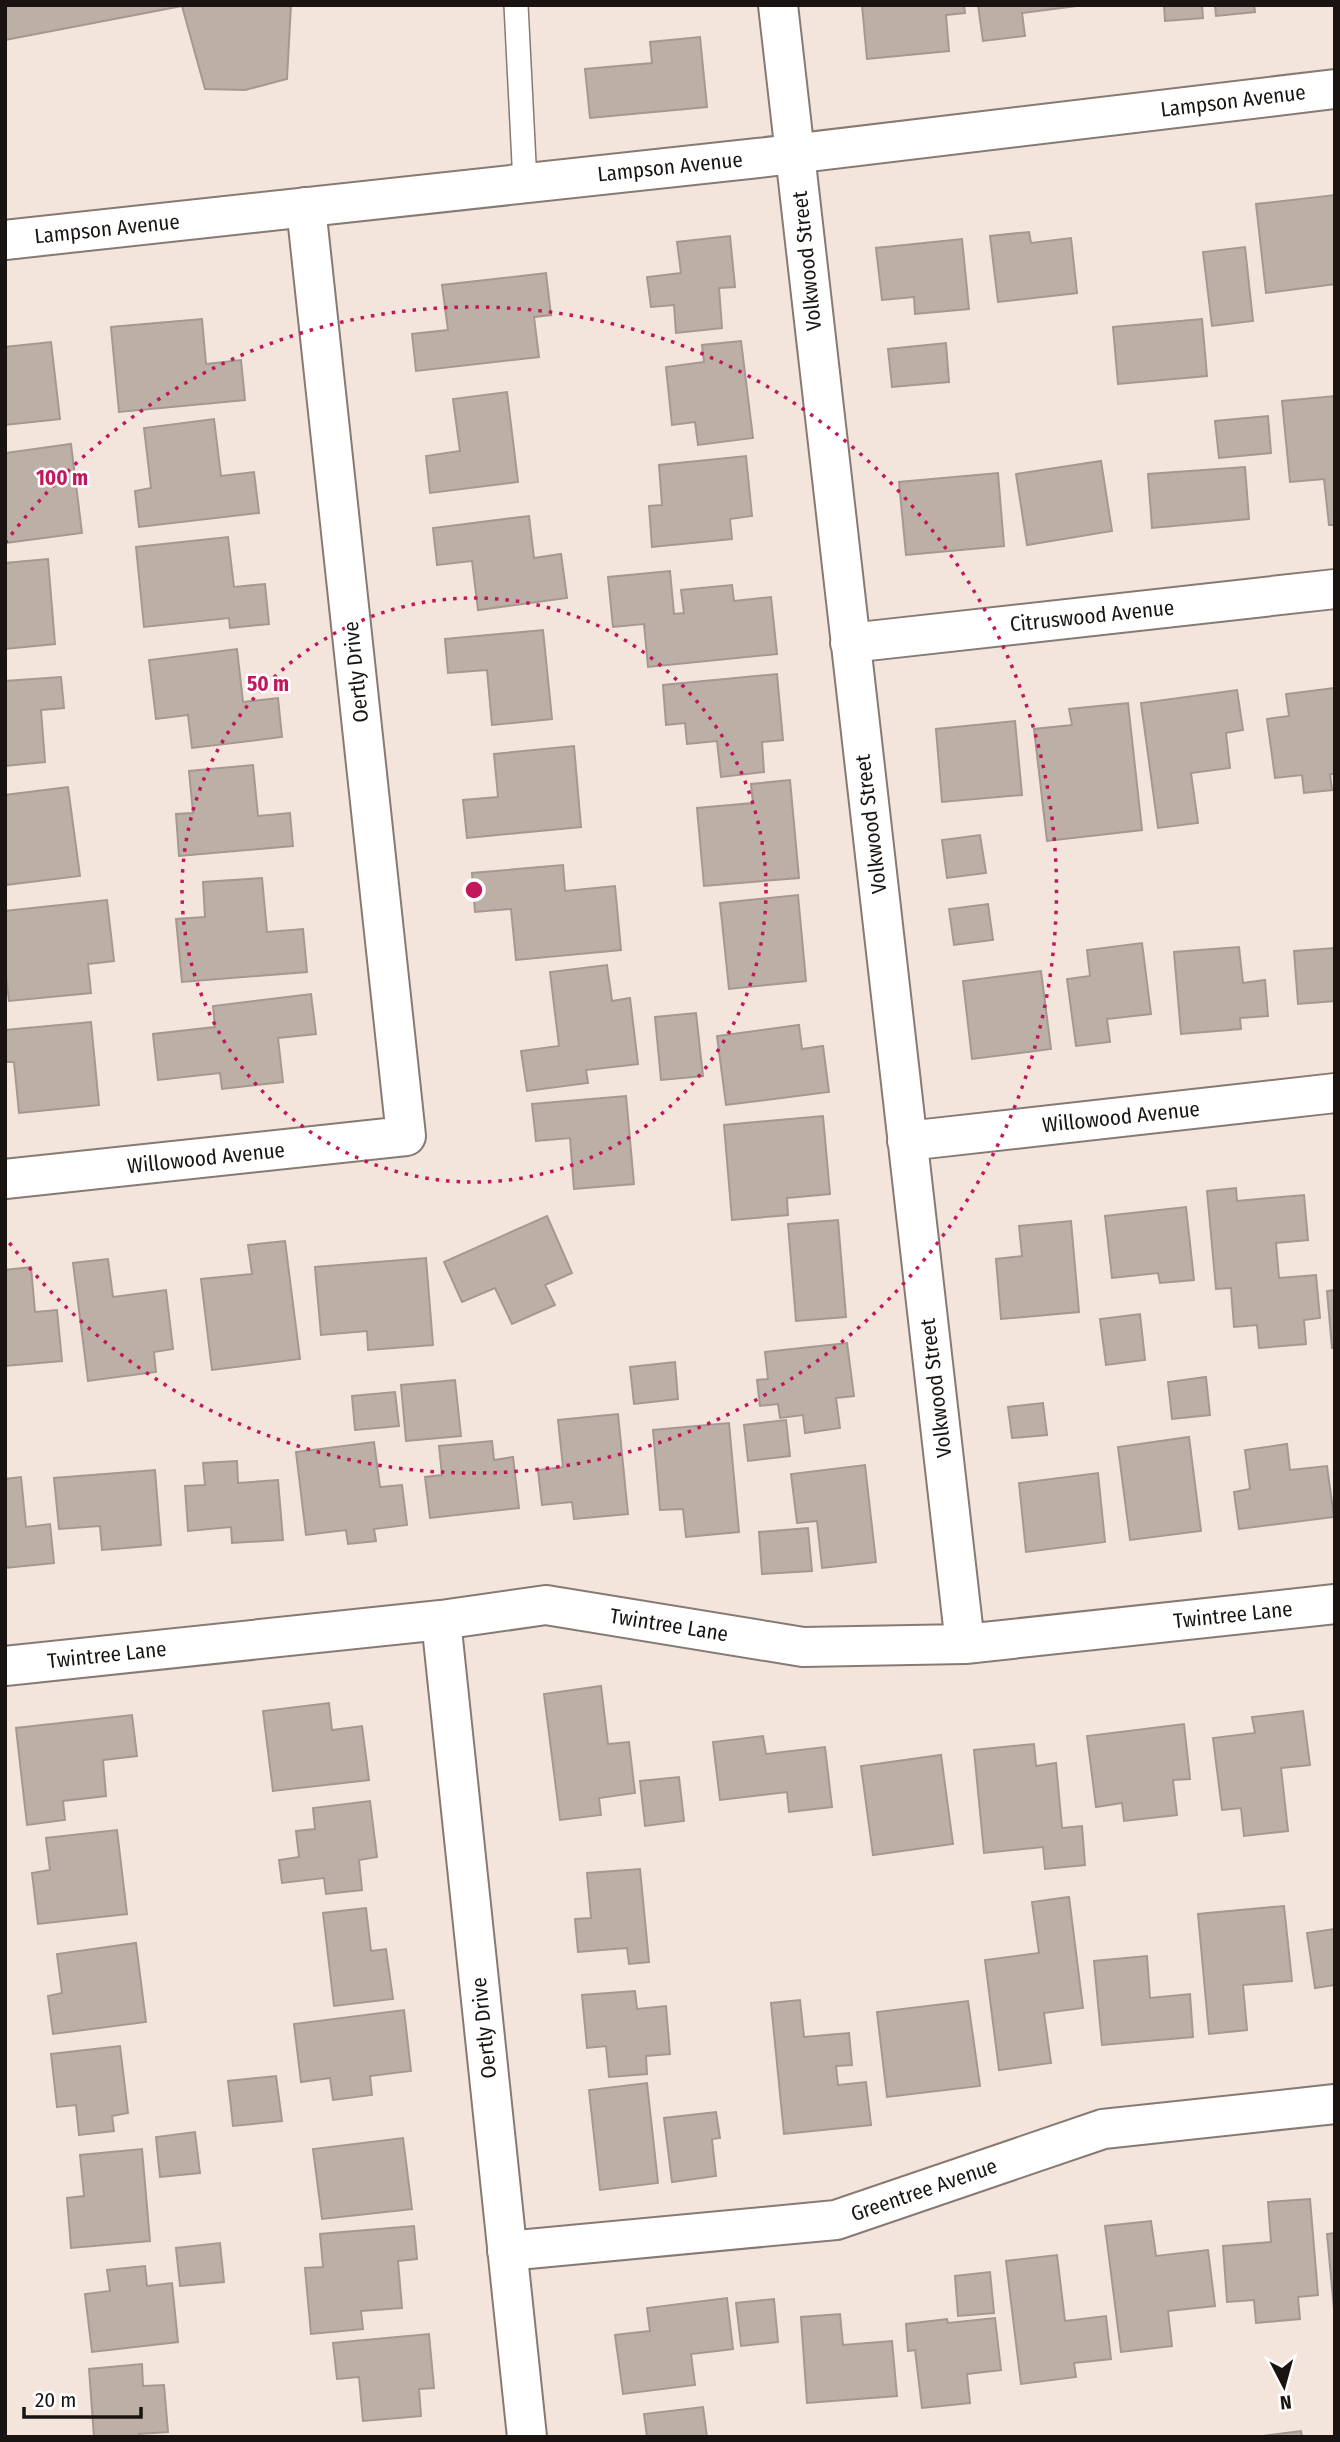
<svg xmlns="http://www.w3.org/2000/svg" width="1340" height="2442" font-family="'Fira Sans Condensed',sans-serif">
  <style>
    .building { fill: #bcafa6; stroke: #a59890; stroke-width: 2 }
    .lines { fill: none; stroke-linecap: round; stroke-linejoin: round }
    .service-casing { stroke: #867a72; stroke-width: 26 }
    .minor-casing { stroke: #867a72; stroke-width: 42 }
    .tertiary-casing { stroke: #867a72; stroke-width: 42 }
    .service { stroke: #fff; stroke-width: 23 }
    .minor { stroke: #fff; stroke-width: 38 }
    .tertiary { stroke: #fff; stroke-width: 38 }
    .ring { fill: none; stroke: #c2185b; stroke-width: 3.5; stroke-dasharray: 3.5 7 }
    .labels { text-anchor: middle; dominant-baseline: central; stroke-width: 5; stroke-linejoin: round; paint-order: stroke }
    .street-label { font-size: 21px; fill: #191411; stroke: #fff }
    .centre { fill: #c2185b; stroke: #fff; stroke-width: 3.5 }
    .ring-label { font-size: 21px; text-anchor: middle; font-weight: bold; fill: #c2185b; stroke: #fff; stroke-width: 5; stroke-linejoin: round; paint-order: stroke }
  </style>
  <rect width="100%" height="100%" fill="#f3e5dc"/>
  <path class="building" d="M5,5h286l-4,74 -42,11 -40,-1 -23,-83 -177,34z
    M862,5h102l1,8 -19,2 3,36 -82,8z
    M978,5h98v1l-54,7 3,23 -42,5z
    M1164,5h38l1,13 -38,3z
    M1215,5h39l1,7 -39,4z
    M700,37l7,70 -117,11 -5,-49 67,-6 -2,-21z
    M1335,195v89l-69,9 -10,-89z
    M1029,232l2,11 40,-5 6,55 -79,9 -8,-66z
    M730,236l5,51 -16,1 3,40 -46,5 -2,-28 -23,2 -4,-30 34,-4 -4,-31z
    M962,239l7,70 -54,5 -1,-17 -32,3 -6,-52z
    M1245,247l8,74 -41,5 -9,-74z
    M546,273l5,42 -17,2 5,40 -123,14 -4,-37 36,-4 -6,-45z
    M202,319l4,45 35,-4 4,40 -126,12 -8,-85z
    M1202,319l5,57 -89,8 -5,-57z
    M741,341l12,97 -55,7 -3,-23 -23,3 -6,-58 38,-5 -2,-17z
    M51,342l9,77 -55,6v-78z
    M946,343l3,39 -57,5 -4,-38z
    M507,392l11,90 -88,11 -4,-37 34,-5 -7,-52z
    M1335,396v129h-6l-5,-46 -34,3 -8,-81z
    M1268,416l3,37 -52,5 -4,-37z
    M214,419l7,57 33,-4 5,41 -120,14 -4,-36 16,-3 -7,-60z
    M71,444l11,89 -77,10v-90z
    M746,456l6,60 -22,3 2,20 -80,8 -3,-41 13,-1 -3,-40z
    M1101,461l11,70 -85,14 -11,-71z
    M1245,467l4,52 -97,9 -4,-54z
    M998,473l6,73 -98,9 -7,-73z
    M529,516l5,42 27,-4 6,44 -89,12 -6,-49 -35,4 -4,-37z
    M228,537l6,50 31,-3 4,40 -39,4 -1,-10 -85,9 -8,-80z
    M48,559l7,85 -50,5v-86z
    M670,571l4,43 10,-1 -3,-23 51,-5 2,16 37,-4 6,57 -129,13 -4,-43 -31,3 -5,-50z
    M543,630l9,89 -60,6 -5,-55 -39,3 -3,-34z
    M237,649l6,53 35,-4 4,39 -90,11 -4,-33 -32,4 -7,-59z
    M777,674l6,66 -21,2 2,30 -43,5 -4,-36 -30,3 -2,-21 -19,2 -3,-40z
    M61,677l3,31 -23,2 4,52 -40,4v-85z
    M1335,688v86h-5l2,16 -28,3 -2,-18 -27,3 -8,-59 22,-3 -3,-22z
    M1237,690l6,40 -17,3 4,35 -39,5 7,50 -40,5 -17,-125z
    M1128,703l14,127 -95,11 -13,-112 38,-4 -3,-16z
    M1015,721l7,74 -80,7 -6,-73z
    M574,746l7,81 -114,11 -4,-38 35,-3 -4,-43z
    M253,765l5,51 32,-3 3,33 -114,10 -3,-42 17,-1 -4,-42z
    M790,780l9,98 -95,8 -7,-78 56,-5 -2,-19z
    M68,787l12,89 -75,9v-90z
    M980,835l6,38 -39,5 -5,-38z
    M563,865l2,26 50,-5 6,64 -105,10 -5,-51 -36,3 -3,-39z
    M262,878l5,54 36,-3 4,43 -125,10 -6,-63 29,-2 -2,-35z
    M798,895l8,86 -77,8 -9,-86z
    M107,900l7,61 -26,3 3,29 -82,8 -4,-32v-58z
    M988,904l5,36 -39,5 -5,-36z
    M1142,943l9,71 -44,5 3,23 -34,4 -9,-67 23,-3 -3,-26z
    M1239,947l4,36 22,-3 3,36 -28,2 1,11 -60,5 -7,-82z
    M1335,948v53l-37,3 -4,-53z
    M607,965l5,36 18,-3 8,66 -52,6 2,13 -61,8 -6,-40 38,-5 -9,-74z
    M1041,971l10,78 -79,10 -9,-78z
    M311,994l5,40 -38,4 5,44 -61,7 -2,-16 -62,7 -5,-46 62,-7 -2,-21z
    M696,1013l7,63 -42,4 -6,-63z
    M91,1022l8,83 -80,8 -5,-51h-9v-32z
    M799,1025l3,24 21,-3 6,46 -103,13 -9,-69z
    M626,1096l8,88 -60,5 -4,-51 -34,3 -4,-37z
    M823,1116l7,78 -43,4 1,17 -56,5 -8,-95z
    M1236,1188l1,13 67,-6 4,45 -32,3 3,35 37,-3 4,43 -16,2 2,24 -47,4 -2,-23 -23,2 -3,-39 -15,1 -9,-98z
    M1186,1207l8,73 -34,3 -2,-10 -46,5 -7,-62z
    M547,1216l25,57 -27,12 10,20 -43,19 -17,-36 -33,14 -18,-40z
    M838,1220l8,97 -50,4 -8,-97z
    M1071,1221l8,91 -78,7 -5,-60 26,-3 -3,-30z
    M285,1241l15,118 -88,11 -11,-91 51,-5 -4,-29z
    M426,1258l7,87 -65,5 -1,-19 -46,4 -6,-68z
    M108,1259l5,38 53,-7 7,59 -19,3 2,20 -68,9 -15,-118z
    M31,1267l4,45 22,-2 5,51 -57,5v-96z
    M1335,1290v58h-3l-5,-57z
    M1140,1314l5,46 -39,5 -6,-46z
    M847,1343l7,53 -18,2 4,30 -35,5 -2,-18 -23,3 -2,-14 -18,2 -3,-26 11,-1 -3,-27z
    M675,1362l3,37 -44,5 -4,-37z
    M1206,1377l4,38 -38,4 -4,-37z
    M455,1380l6,56 -55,5 -5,-56z
    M395,1392l4,34 -44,4 -3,-34z
    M1043,1403l4,32 -35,3 -4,-31z
    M618,1414l10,100 -54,5 -2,-17 -30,3 -4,-35 25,-3 -5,-47z
    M786,1420l4,36 -42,5 -4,-36z
    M729,1423l10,109 -53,5 -3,-28 -23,1 -7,-80z
    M1189,1437l12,94 -71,9 -12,-93z
    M492,1441l2,19 19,-3 6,51 -89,10 -5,-41 17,-2 -3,-29z
    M374,1442l6,45 22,-2 5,40 -33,4 2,12 -28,3 -2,-14 -40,5 -10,-83z
    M1287,1444l3,26 37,-4 7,51 -95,12 -5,-37 16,-3 -5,-39z
    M237,1461l1,22 40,-3 5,60 -51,3 -1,-16 -43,4 -3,-45 20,-1 -2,-22z
    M865,1465l11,97 -54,6 -5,-47 -20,2 -6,-49z
    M155,1470l6,75 -59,5 -2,-24 -41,3 -5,-51z
    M1098,1473l7,69 -79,10 -7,-69z
    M21,1477l5,50 24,-3 4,39 -49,5v-89z
    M808,1528l4,43 -50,3 -3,-42z
    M601,1686l7,58 21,-2 6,51 -36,5 2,17 -41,5 -16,-126z
    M329,1703l3,27 30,-4 7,54 -96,11 -10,-80z
    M1303,1711l7,54 -29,3 7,63 -44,5 -3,-28 -19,2 -9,-72 42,-5 -3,-16z
    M132,1715l5,41 -34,4 3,36 -43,5 2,19 -38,5 -11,-97z
    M1184,1724l6,55 -17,1 4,35 -53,6 -2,-18 -26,4 -9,-71z
    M763,1736l3,18 59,-7 7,60 -43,5 -2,-20 -67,8 -7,-58z
    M1034,1744l2,22 20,-3 6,65 20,-2 3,39 -40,4 -2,-22 -59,6 -10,-103z
    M941,1755l12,89 -80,11 -12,-89z
    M679,1777l5,44 -39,5 -5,-45z
    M370,1801l7,56 -18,3 3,30 -36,4 -2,-16 -42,5 -3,-23 20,-3 -3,-26 19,-2 -2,-21z
    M117,1830l10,84 -89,10 -6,-51 18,-3 -4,-32z
    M640,1869l9,93 -20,2 -2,-16 -49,4 -3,-33 16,-1 -4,-45z
    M1069,1897l14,111 -39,5 7,50 -52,7 -14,-110 54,-7 -7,-51z
    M1284,1906l8,75 -49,4 4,45 -38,4 -11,-120z
    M366,1908l5,43 15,-2 7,50 -59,7 -11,-93z
    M1335,1929v56l-20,3 -8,-55z
    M136,1943l10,79 -93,12 -5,-38 14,-3 -5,-39z
    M1147,1956l3,42 40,-4 3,43 -91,8 -8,-84z
    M635,1991l2,18 29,-3 4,48 -24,2 1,18 -38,3 -3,-31 -19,2 -5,-53z
    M800,2000l4,37 45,-4 3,32 -16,1 2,19 28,-3 5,43 -87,9 -13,-131z
    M968,2001l12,85 -93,11 -10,-85z
    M404,2010l7,61 -41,5 2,19 -39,5 -3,-22 -29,4 -7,-58z
    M120,2046l8,67 -16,3 2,15 -35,4 -3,-30 -19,2 -6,-53z
    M276,2076l6,45 -49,5 -5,-45z
    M647,2083l11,100 -58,7 -11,-100z
    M716,2112l4,26 -8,1 4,37 -44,6 -8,-64z
    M195,2132l5,41 -40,4 -4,-40z
    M403,2138l9,71 -90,10 -9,-70z
    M142,2149l8,92 -79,7 -4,-50 17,-2 -4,-41z
    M1310,2199l8,96 -20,2 2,22 -44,4 -2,-23 -27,2 -4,-56 48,-4 -3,-40z
    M1151,2221l5,35 52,-6 7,56 -47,5 4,35 -51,6 -16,-126z
    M414,2226l3,33 -19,2 4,47 -41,3 2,18 -52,5 -6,-66 18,-1 -3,-33z
    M1335,2233v76h-1l-7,-75z
    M220,2243l4,39 -44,4 -4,-38z
    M1057,2255l8,66 41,-5 5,43 -37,4 2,14 -55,7 -15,-123z
    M145,2266l2,20 25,-3 6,59 -86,10 -7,-58 25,-3 -3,-21z
    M990,2272l4,41 -36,3 -3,-40z
    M727,2298l6,51 -42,5 4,31 -72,9 -8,-59 35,-4 -3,-23z
    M774,2299l4,43 -37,4 -5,-43z
    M840,2314l3,31 49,-4 5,55 -90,7 -6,-86z
    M995,2318l6,52 -34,4 3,29 -48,5 -7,-58 -7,1 -2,-27 41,-5 1,4z
    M429,2334l5,54 -15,1 2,27 -58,5 -4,-44 -22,2 -4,-36z
    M142,2364l1,22 21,-1 4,47 -29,2v3h-45l-5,-68z
    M703,2407l4,30h-60l-3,-23z
    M1301,2431l1,6h-47z"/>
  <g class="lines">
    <g class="service-casing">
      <path id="service" d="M516,5l9,178"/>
    </g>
    <g class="minor-casing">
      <path id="minor" d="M778,5l187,1639
        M850,643l485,-54
        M907,1141l428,-48
        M5,1179l401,-43 -100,-929
        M441,1620l86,817
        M5,1666l436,-46 105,-15 257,42 162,-3 370,-40
        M507,2251l329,-31 267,-91 232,-25"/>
    </g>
    <g class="tertiary-casing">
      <path id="tertiary" d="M5,240l753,-82 577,-69"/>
    </g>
    <use href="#service" class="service"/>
    <use href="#minor" class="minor"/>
    <use href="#tertiary" class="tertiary"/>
  </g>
  <g class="ring">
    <circle cx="474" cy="890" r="292"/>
    <path d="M5 543A583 583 0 1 1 5 1237"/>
  </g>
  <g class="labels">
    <g class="street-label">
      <text transform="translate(1233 101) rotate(-7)">Lampson Avenue</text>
      <text transform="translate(670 167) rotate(-6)">Lampson Avenue</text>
      <text transform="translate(107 229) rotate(-6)">Lampson Avenue</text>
      <text transform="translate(807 261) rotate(-96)">Volkwood Street</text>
      <text transform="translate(1092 616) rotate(-6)">Citruswood Avenue</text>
      <text transform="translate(356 672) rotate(-96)">Oertly Drive</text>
      <text transform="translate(871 824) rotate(-97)">Volkwood Street</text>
      <text transform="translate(1121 1117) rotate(-6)">Willowood Avenue</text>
      <text transform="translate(206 1158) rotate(-6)">Willowood Avenue</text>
      <text transform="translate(936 1388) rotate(-97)">Volkwood Street</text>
      <text transform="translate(1233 1615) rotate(-6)">Twintree Lane</text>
      <text transform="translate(669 1625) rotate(9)">Twintree Lane</text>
      <text transform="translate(107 1655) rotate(-6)">Twintree Lane</text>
      <text transform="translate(484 2028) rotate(-96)">Oertly Drive</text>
      <text transform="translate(924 2190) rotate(-19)">Greentree Avenue</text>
    </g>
  </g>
  <circle cx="474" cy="890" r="10" class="centre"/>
  <g class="ring-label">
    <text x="62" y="485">100 m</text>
    <text x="268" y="691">50 m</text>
  </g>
  <rect width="1340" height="2442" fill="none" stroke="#191411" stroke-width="14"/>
  <g transform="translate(1284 2386) rotate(174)" stroke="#ffffff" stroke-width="5" paint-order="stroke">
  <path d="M0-5L12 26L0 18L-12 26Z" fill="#191411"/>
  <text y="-10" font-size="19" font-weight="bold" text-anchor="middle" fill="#191411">N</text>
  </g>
  <path d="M24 2407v10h117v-10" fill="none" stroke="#191411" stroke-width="3.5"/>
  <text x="35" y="2407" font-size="21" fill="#191411" stroke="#ffffff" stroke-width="5" paint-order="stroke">20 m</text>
</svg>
